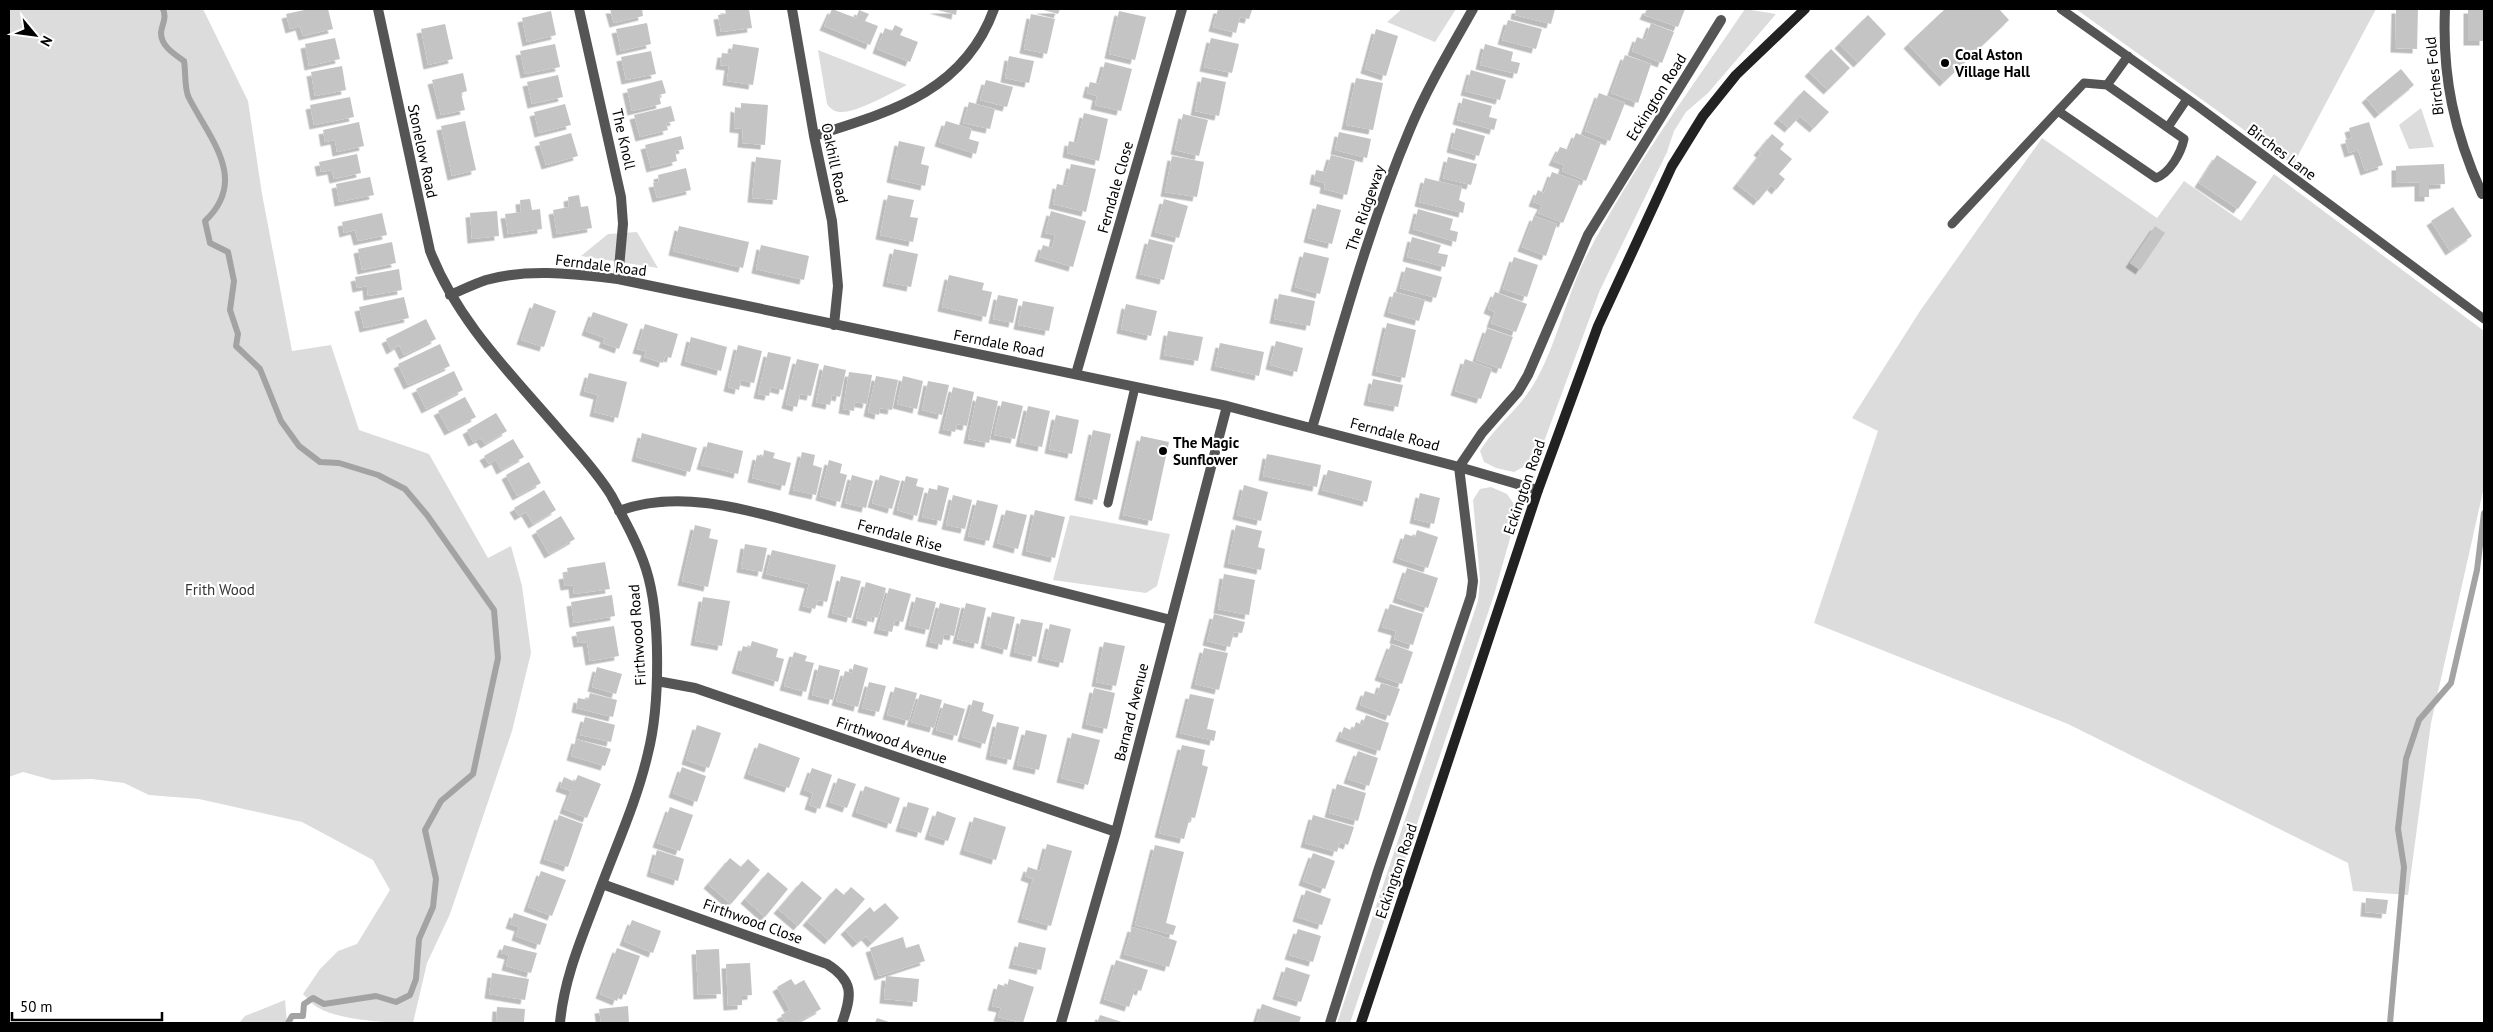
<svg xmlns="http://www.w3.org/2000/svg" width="2493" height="1032" font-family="'PT Sans',sans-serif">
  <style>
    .green { fill: #dcdcdc }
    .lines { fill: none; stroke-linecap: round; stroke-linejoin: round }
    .stream { stroke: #a3a3a3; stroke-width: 6 }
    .building { fill: #c4c4c4; filter: url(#shadow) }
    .lane { stroke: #555; stroke-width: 9 }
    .street { stroke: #555; stroke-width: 10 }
    .secondary { stroke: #222; stroke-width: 10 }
    .poi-dot { fill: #000; stroke: #fff; stroke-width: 2 }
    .labels { text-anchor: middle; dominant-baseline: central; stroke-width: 4.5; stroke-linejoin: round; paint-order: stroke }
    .poi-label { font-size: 15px; font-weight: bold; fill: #000; stroke: #fff; text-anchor: start }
    .street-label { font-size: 15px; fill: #000; stroke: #fff }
    .park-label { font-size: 15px; fill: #333; stroke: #fff }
  </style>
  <defs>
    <filter id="shadow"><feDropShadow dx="-4.5" dy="4.5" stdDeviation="0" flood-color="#0004"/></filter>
  </defs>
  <rect width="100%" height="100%" fill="#fff"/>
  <path class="green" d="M9,9h194l45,92 14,93 30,157 39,-6 28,85 70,24 59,104 23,-12 11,40 9,67 -19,78 -62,183 -23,49 -14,60c-24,0 -76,-3 -96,-16 -5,-3 -10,-9 -14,-13l17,-25 18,-18 19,-7 33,-54 -17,-30 -71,-38 -103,-23 -50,-4 -25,-12 -32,-4 -40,1 -29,-8 -14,5z
    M1402,9h54l-21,33 -48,-20z
    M1745,9l31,5 -68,79 -22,19 -12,19 -7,21 -67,138 -55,149 -18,26 -13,7 -18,-4 -12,-6 -4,-11c13,-22 33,-37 48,-58 26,-36 37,-95 58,-136 45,-87 104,-167 159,-248z
    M2076,9h300l-83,156z
    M818,50l89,35c-16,8 -50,28 -67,27 -6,0 -10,-4 -13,-8z
    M2421,108l13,39 -25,2 -10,-24z
    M2042,138l115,80 27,-37 57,40 33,-47 210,157v156l-53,236 -23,172 -55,-4 -5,-28 -280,-139 -254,-101 64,-192 -26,-13 68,-107z
    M637,232l21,36 -77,-12 27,-22z
    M1491,487l16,7 11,16 -24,85 -144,428h-13l141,-422 2,-22 -7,-79 7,-11z
    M1070,515l100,19 -13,52 -11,7 -93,-13z
    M285,1000l2,23h-48l6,-7z"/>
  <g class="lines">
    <path class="stream" d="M163,9c4,10 -1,14 -2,24 0,13 13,21 23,28 2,11 0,28 5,37 21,41 60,82 16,123l5,22 18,9 6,29 -4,29 8,24 -2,12 24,23 21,52 18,25 21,16 19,1 39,12 27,14 22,26 67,95 4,48 -25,116 -32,27 -16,29 11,49 -3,28 -14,32 -3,40 -6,16 -14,7 -20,-6 -52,8 -11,-6 -9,6 -1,12h-11l-4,7
      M2390,1023l14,-156 -6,-38 8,-70 13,-39 32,-37 26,-113 7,-57"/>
  </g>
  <path class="building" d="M309,9h19l5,20 -30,7 -3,-10 -10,3 -4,-15z
    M610,9h32l1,7 -29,7z
    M725,9h24l3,19 -31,4 -3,-17 8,-1z
    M832,9l24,9 3,-8 10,4 -4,7 13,5 -8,19 -46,-19z
    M934,9h23l-1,6z
    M1040,9h20l-2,5z
    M1218,9h30l4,1 -3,9 -9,-2 -4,16 -23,-6z
    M1516,9h39l-4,15 -36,-9z
    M1647,9h38l-7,18 -34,-12z
    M1945,9h54l10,11 -65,62 -36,-38z
    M2396,9h22l-1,40 -22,-1z
    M2468,9h16v32h-16z
    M551,11l5,24 -29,7 -5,-24z
    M1119,11l27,6 -11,43 -26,-6z
    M1031,14l24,5 -8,35 -23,-5z
    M1868,15l18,19 -28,29 -19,-19z
    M1508,20l34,9 -6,20 -34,-9z
    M647,23l4,21 -30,7 -5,-22z
    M1651,23l23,9 -12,31 -30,-12 5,-14 8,3z
    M445,24l8,35 -25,6 -7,-36z
    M895,25l8,4 -3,6 18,7 -8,20 -33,-13 8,-21 7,3z
    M1376,29l22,7 -12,40 -21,-7z
    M335,38l5,21 -31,7 -4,-22z
    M1211,38l28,6 -7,29 -28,-6z
    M555,44l5,23 -35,7 -5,-23z
    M733,44l26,4 -6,37 -26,-4 2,-15 -9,-1 2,-12 9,1z
    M1485,44l28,8 -2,9 9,2 -3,11 -37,-9z
    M1831,49l19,19 -22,22 -19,-18z
    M651,51l5,23 -30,6 -5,-23z
    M1625,55l26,9 -13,39 -27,-10z
    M1009,56l25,5 -5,22 -24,-5z
    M1105,62l27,7 -11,42 -26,-6 2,-9 -10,-3 3,-11 9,2z
    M342,66l4,24 -31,6 -4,-24z
    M2401,69l13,16 -35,29 -13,-16z
    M1471,70l35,10 -6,20 -35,-9z
    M463,73l4,18 -6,2 4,17 -24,5 -9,-35z
    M558,75l5,22 -31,7 -5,-22z
    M1202,77l24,5 -7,34 -24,-5z
    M1356,78l27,5 -10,47 -27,-5z
    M662,80l4,13 -7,2 2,9 -29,7 -5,-22z
    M986,80l27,7 -6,20 -27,-7z
    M1804,90l25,22 -15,16 -14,-12 -11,12 -11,-9z
    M1599,93l26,10 -15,38 -25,-10z
    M350,97l4,20 -40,8 -4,-20z
    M1463,98l29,8 -3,11 8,2 -3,11 -37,-10z
    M969,102l26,7 -5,20 -27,-6z
    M741,103l27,2 -3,40 -23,-2 1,-14 -9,-1 1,-21 6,2z
    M565,104l6,21 -32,8 -5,-21z
    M671,106l4,15 -9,2 2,7 -28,7 -6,-22z
    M1084,113l24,6 -9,42 -32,-8 2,-12 8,2z
    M1183,114l25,6 -9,36 -24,-6z
    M465,121l11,49 -24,6 -11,-50z
    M946,121l26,8 -3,10 10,3 -3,12 -37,-12z
    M359,122l5,24 -27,6 -2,-12 -10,2 -2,-12z
    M2369,122l14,43 -18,6 -7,-21 -9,3 -4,-13 7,-2 -3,-10z
    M1456,128l29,8 -6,20 -28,-8z
    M1339,132l32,7 -4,19 -32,-8z
    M571,133l7,23 -32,9 -7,-23z
    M1576,133l25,10 -15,38 -24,-10 2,-6 -11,-4 7,-14 9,3z
    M1772,134l12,10 -4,5 12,10 -13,15 6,5 -9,11 -5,-5 -13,16 -21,-17 24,-31 -3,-2z
    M681,136l3,13 -9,2 2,10 -26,7 -6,-23z
    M899,141l26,6 -4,17 8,2 -4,20 -34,-8z
    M357,154l4,19 -27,6 -2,-9 -11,2 -2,-10z
    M1331,155l24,6 -8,34 -23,-6 1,-6 -11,-3 2,-10 10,2z
    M2217,155l40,27 -19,27 -39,-26z
    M1172,156l32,6 -7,35 -32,-5z
    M756,157l25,3 -4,40 -25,-2z
    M1448,157l29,7 -6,21 -28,-7z
    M1071,164l25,5 -10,43 -33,-8 4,-20 9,2z
    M2444,164l1,20 -16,1v12h-10v-15l-23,1v-17z
    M686,168l5,22 -34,8 -4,-15 6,-1 -1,-7z
    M1552,172l28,10 -17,41 -25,-10 4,-8 -9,-3 5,-12 6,3z
    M370,177l4,18 -35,7 -3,-18z
    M1425,178l37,9 -3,13 6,3 -2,10 -44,-11z
    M579,195l2,12 7,-1 4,22 -35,6 -4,-24 16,-3 -1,-10z
    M888,195l26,5 -4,17 8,1 -5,24 -33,-7z
    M530,199l2,11 8,-1 2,20 -34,5 -3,-20 16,-2 -1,-12z
    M1164,199l24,7 -9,32 -24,-6z
    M1317,204l24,6 -9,34 -24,-6z
    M2453,207l19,29 -22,15 -19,-30z
    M1418,209l35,10 -3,11 8,2 -2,10 -43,-13z
    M497,211l2,25 -27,3 -2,-26z
    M1051,211l35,10 -13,46 -34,-10 4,-12 9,3 3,-13 -10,-2z
    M382,213l5,22 -29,6 -3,-11 -11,3 -2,-11z
    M1534,216l23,8 -11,32 -24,-9z
    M679,226l70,16 -6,26 -70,-17z
    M2155,226l10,7 -25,37 -10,-7z
    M1412,237l29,8 -3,8 10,2 -3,12 -38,-10z
    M1149,239l24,6 -9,35 -24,-6z
    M392,242l4,21 -34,7 -4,-21z
    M761,245l48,11 -5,24 -48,-11z
    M894,249l24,5 -7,33 -24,-5z
    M1304,252l25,6 -9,36 -25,-7z
    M1514,257l24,8 -11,32 -24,-8z
    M1406,267l36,10 -6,21 -36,-10z
    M399,269l3,21 -34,6 -1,-10 -10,2 -2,-11z
    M949,275l35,8 -2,7 10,2 -6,25 -44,-10z
    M1394,292l31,8 -6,21 -31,-9z
    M1495,292l32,12 -11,28 -25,-9 4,-11 -7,-3z
    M1279,294l36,7 -5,25 -36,-7z
    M998,295l20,4 -5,24 -20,-4z
    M404,297l5,21 -45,10 -5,-21z
    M1023,301l31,6 -5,24 -31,-6z
    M534,303l22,8 -12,36 -23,-7z
    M1126,304l31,7 -6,25 -30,-7z
    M593,312l35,12 -9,25 -16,-6 2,-5 -19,-7z
    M426,319l10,20 -32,16 -5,-10 -8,5 -5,-11z
    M1387,323l29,7 -11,48 -29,-7z
    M645,324l33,10 -7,24 -6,-2 -2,7 -19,-6 2,-6 -9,-2z
    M1487,328l26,9 -12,32 -25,-9z
    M1168,331l35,6 -5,24 -34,-6z
    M691,337l36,10 -6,24 -36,-10z
    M1276,341l27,7 -6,24 -27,-7z
    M1220,343l44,9 -5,24 -44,-10z
    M440,344l10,22 -42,19 -10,-21z
    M738,345l24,6 -8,32 -13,-3 -2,10 -11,-3z
    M768,352l23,5 -8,33 -12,-3 -2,9 -11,-2z
    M797,359l22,5 -8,32 -11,-2 -3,13 -11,-3z
    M1465,359l27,10 -11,30 -26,-8z
    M824,365l22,5 -6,27 -8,-2 -2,10 -14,-3z
    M454,371l9,19 -37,19 -10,-20z
    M849,372l23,3 -5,29 -12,-2 -1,9 -11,-2z
    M589,373l38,9 -9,36 -24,-6 4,-17 -14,-4z
    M876,376l22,4 -6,30 -12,-2 -1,7 -11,-3z
    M903,376l20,5 -6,28 -20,-5z
    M1373,379l30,6 -5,22 -30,-6z
    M928,381l21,4 -7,30 -20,-5z
    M953,387l21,5 -7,34 -10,-2 -2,8 -12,-3z
    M977,396l21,5 -9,42 -21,-4z
    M465,397l11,20 -27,14 -11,-20z
    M1002,401l21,5 -8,33 -21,-4z
    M1028,406l22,5 -8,36 -22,-5z
    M496,413l11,18 -22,13 -4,-6 -8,4 -6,-12z
    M1056,415l23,5 -7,34 -23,-5z
    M1093,430l18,4 -14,66 -18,-4z
    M642,433l55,15 -7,24 -54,-15z
    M1141,436l28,6 -17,79 -29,-6z
    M513,439l11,18 -23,13 -5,-10 -7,4 -5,-8z
    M708,442l35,9 -5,23 -37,-9z
    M764,450l11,3 -2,5 18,5 -6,23 -33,-8 5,-23 6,2z
    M802,452l13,3 -2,10 9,3 -6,27 -23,-5z
    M1267,454l54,11 -4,22 -54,-11z
    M829,460l13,4 -2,9 7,2 -7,27 -20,-6z
    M529,462l12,21 -24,13 -11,-21z
    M1328,470l44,11 -5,21 -45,-12z
    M852,475l21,6 -7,27 -21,-5z
    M880,475l20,6 -8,28 -20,-6z
    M906,476l12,3 -2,7 8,2 -7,28 -20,-6z
    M938,485l11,3 -8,33 -19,-4 7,-29 8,2z
    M1244,485l24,7 -7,29 -24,-6z
    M544,490l12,20 -23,14 -7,-12 -7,4 -5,-8z
    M1420,493l20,5 -6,26 -20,-5z
    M953,495l19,5 -7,29 -19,-4z
    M977,500l21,5 -9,36 -21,-5z
    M1006,510l21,5 -9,34 -21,-6z
    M1035,510l30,7 -10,41 -29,-7z
    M561,516l14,23 -26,15 -13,-23z
    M695,525l16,4 -2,9 9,2 -10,47 -26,-6z
    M1236,525l26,6 -4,16 7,2 -4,21 -33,-7z
    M1417,530l21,7 -10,31 -31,-10 8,-24 10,3z
    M745,544l22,4 -5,24 -21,-4z
    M772,550l64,15 -9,37 -9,-2 -3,9 -12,-3 6,-22 -43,-10z
    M605,562l5,27 -36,5 -1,-9 -8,1 -2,-11 5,-1 -1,-6z
    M1407,568l31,10 -10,30 -31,-10z
    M1224,574l31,6 -6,35 -31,-6z
    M841,576l20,5 -10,37 -19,-5z
    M866,582l20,6 -8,30 -6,-2 -1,6 -15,-4z
    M889,588l22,6 -8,28 -8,-2 -3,12 -14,-3z
    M612,595l3,21 -41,7 -3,-21z
    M703,597l27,4 -8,45 -27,-5z
    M916,597l20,5 -7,28 -20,-5z
    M940,603l20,5 -6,28 -10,-2 -2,11 -12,-3z
    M966,603l20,5 -8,36 -21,-5z
    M1390,604l33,10 -10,31 -19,-6 2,-8 -14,-4z
    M992,612l23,5 -8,33 -22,-6z
    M1214,614l31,8 -3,11 -8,-1 -4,15 -23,-6z
    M1021,619l22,4 -7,34 -22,-5z
    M1050,624l21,5 -8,34 -21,-5z
    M614,626l5,30 -29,5 -3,-19 -9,1 -2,-11z
    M752,641l26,8 -2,8 8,2 -6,23 -42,-13 7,-23 7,2z
    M1104,642l21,4 -9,40 -20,-4z
    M1391,644l22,8 -11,32 -23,-8z
    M1204,648l24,5 -9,37 -24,-6z
    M794,652l13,4 -2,5 9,2 -8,29 -22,-6z
    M854,664l14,4 -10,39 -22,-6 9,-30 7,2z
    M819,665l21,5 -7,30 -21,-5z
    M597,667l25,7 -6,20 -24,-7z
    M869,682l17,4 -7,26 -17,-4z
    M1381,683l19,6 -10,27 -30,-11 5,-14 12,4z
    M895,687l22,6 -8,28 -22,-6z
    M1094,688l21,5 -8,36 -21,-5z
    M590,693l27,7 -4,17 -37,-9 2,-10 10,2z
    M920,694l22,6 -8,28 -23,-6z
    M1190,694l24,5 -7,30 9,2 -2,10 -34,-8z
    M973,700l11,3 -2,8 12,4 -9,29 -23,-7z
    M944,703l21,6 -8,27 -21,-6z
    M1366,715l23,8 -9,28 -40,-14 4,-10 9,4 3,-9 6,3z
    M585,717l30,8 -4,17 -31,-7z
    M997,722l22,5 -8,33 -21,-5z
    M697,725l24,8 -12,35 -23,-8z
    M1026,730l21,5 -8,35 -22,-5z
    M1072,733l28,7 -12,45 -27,-7z
    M576,739l35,10 -6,17 -34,-10z
    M759,743l41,15 -11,30 -41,-14z
    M1182,745l23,5 -3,15 6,2 -13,51 -5,-1 -6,22 -25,-6z
    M1358,751l20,7 -9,28 -21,-7z
    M682,767l24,9 -9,26 -24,-9z
    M812,768l20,7 -12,34 -11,-4 4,-12 -9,-3z
    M578,775l23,9 -14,34 -23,-9 7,-18 -11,-4 4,-10 11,5z
    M838,778l18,6 -9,24 -17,-6z
    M1337,784l29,9 -8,28 -29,-8z
    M865,786l35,12 -9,26 -35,-12z
    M908,802l21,6 -8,25 -21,-6z
    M670,807l23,8 -13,36 -23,-8z
    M937,811l19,7 -8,23 -19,-6z
    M559,815l24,9 -15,43 -24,-8z
    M1313,815l41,12 -6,18 -8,-3 -3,10 -32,-9z
    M974,817l32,10 -10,33 -32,-10z
    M1047,844l25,7 -21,75 -29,-8 11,-39 -8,-3 3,-9 12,4z
    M1155,845l29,7 -18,71 10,3 -3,9 -38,-10z
    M657,850l27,9 -6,22 -27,-9z
    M1313,853l22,8 -10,28 -22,-8z
    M730,858l11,9 7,-8 12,11 -29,34 -23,-20z
    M541,871l25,9 -14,36 -24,-9z
    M768,872l20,17 -23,28 -20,-18z
    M802,881l20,17 -24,28 -20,-17z
    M851,887l14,12 -36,41 -22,-19 29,-33 8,7z
    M1306,890l25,9 -9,26 -25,-8z
    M2366,898l22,2 -2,14 -21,-2z
    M885,903l14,15 -27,25 -6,-7 -9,7 -12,-13 25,-23 4,5z
    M514,913l33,11 -7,21 -24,-9 3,-9 -9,-3z
    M632,920l29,11 -8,22 -29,-12z
    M1132,927l45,14 -8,26 -45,-13z
    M1298,929l23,7 -8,26 -24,-7z
    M903,937l3,11 13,-4 6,17 -46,15 -9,-28z
    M1019,942l27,6 -5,22 -28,-6z
    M504,945l33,8 -6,20 -25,-7 3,-11 -8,-2z
    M617,948l23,8 -14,39 -6,-2 -3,8 -17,-7z
    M719,949l2,45 -23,1 -2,-45z
    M1116,960l32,10 -7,21 -6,-2 -6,18 -25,-8z
    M750,963l2,32 -10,1v9l-14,1 -2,-42z
    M1286,967l24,8 -9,27 -24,-7z
    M492,973l37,6 -4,21 -36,-6z
    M886,976l33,3 -2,23 -33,-3z
    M791,979l4,6 9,-5 17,29 -25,14h-10l-5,-8 9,-5 -13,-23z
    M1009,979l25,8 -11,36 -25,-6 3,-9 -9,-2 6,-22 9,3z
    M1262,1004l39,13 -2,6h-43z
    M628,1006l1,17h-28l-2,-14z
    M497,1007l28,2 -1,14h-28z
    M1100,1015l25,8h-28z
    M877,1018l15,5h-17z"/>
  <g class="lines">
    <path class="lane" d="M2061,9l135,96 288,214
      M2107,85l21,-29
      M2168,127l19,-28
      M1952,224l132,-141 23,2 77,54c-3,14 -14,34 -28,39l-98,-67
      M1108,503l27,-116"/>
    <path class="street" d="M378,9l52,242c27,70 82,124 130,180 18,21 37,41 51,64 13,24 27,49 35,74 15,47 14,137 2,184 -11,48 -32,93 -49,139 -16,43 -35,85 -39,131
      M579,9l42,188 2,27 -5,55
      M792,9l22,127 18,85 6,65 -4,39
      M2445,9c-3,68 9,123 37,185
      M814,136c76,-24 150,-44 180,-127
      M450,295c12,-5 24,-11 36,-15 43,-12 88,-6 132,-1l609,127 232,61 79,23
      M1076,374l106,-365
      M1312,428c30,-100 57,-202 98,-299 17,-41 41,-81 63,-120
      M619,511c65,-24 137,2 200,18 42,11 83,22 124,33 76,20 152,39 228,58
      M657,681l38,7 421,144
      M602,884l225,80c27,17 25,31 15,59
      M1061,1023l55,-191 111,-426
      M1330,1023l48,-152 93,-275 2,-15 -14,-114 23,-34 36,-41 10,-17 60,-140 133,-215"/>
    <path class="secondary" d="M1361,1023l177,-533 60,-164 74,-160 31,-50 33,-41 69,-66"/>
  </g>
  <g class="poi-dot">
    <circle cx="1945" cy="63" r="5"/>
    <circle cx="1163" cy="451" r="5"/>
  </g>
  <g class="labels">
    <g class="poi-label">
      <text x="1955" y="54">Coal Aston<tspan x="1955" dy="17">Village Hall</tspan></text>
      <text x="1173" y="442">The Magic<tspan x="1173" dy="17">Sunflower</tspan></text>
    </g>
    <g class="street-label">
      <text transform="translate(2434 76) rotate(-96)">Birches Fold</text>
      <text transform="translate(1656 97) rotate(-58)">Eckington Road</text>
      <text transform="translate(624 139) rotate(77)">The Knoll</text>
      <text transform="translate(423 151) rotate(78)">Stonelow Road</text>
      <text transform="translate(2282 152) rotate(37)">Birches Lane</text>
      <text transform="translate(835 163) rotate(78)">Oakhill Road</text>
      <text transform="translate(1115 187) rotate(-74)">Ferndale Close</text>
      <text transform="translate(1365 208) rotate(-71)">The Ridgeway</text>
      <text transform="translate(601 265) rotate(7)">Ferndale Road</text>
      <text transform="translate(999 343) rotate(11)">Ferndale Road</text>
      <text transform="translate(1395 434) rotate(15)">Ferndale Road</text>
      <text transform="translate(1524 487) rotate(-71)">Eckington Road</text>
      <text transform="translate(900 535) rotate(15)">Ferndale Rise</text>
      <text transform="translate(637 635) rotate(-94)">Firthwood Road</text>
      <text transform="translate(1131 712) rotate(-76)">Barnard Avenue</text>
      <text transform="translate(892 740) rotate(19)">Firthwood Avenue</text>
      <text transform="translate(1396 871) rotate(-71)">Eckington Road</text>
      <text transform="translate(753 921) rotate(20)">Firthwood Close</text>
    </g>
    <g class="park-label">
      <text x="220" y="589">Frith Wood</text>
    </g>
  </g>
  <rect width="2493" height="1032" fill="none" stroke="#000000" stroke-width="20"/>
  <g transform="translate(35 35) rotate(119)" stroke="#ffffff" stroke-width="4" paint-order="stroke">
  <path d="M0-4L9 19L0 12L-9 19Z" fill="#000000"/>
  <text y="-8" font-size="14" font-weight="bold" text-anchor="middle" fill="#000000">N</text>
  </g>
  <path d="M12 1012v8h150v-8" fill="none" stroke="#000000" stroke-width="2.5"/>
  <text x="20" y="1012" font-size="15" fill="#000000" stroke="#ffffff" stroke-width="4" paint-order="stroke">50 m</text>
</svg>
